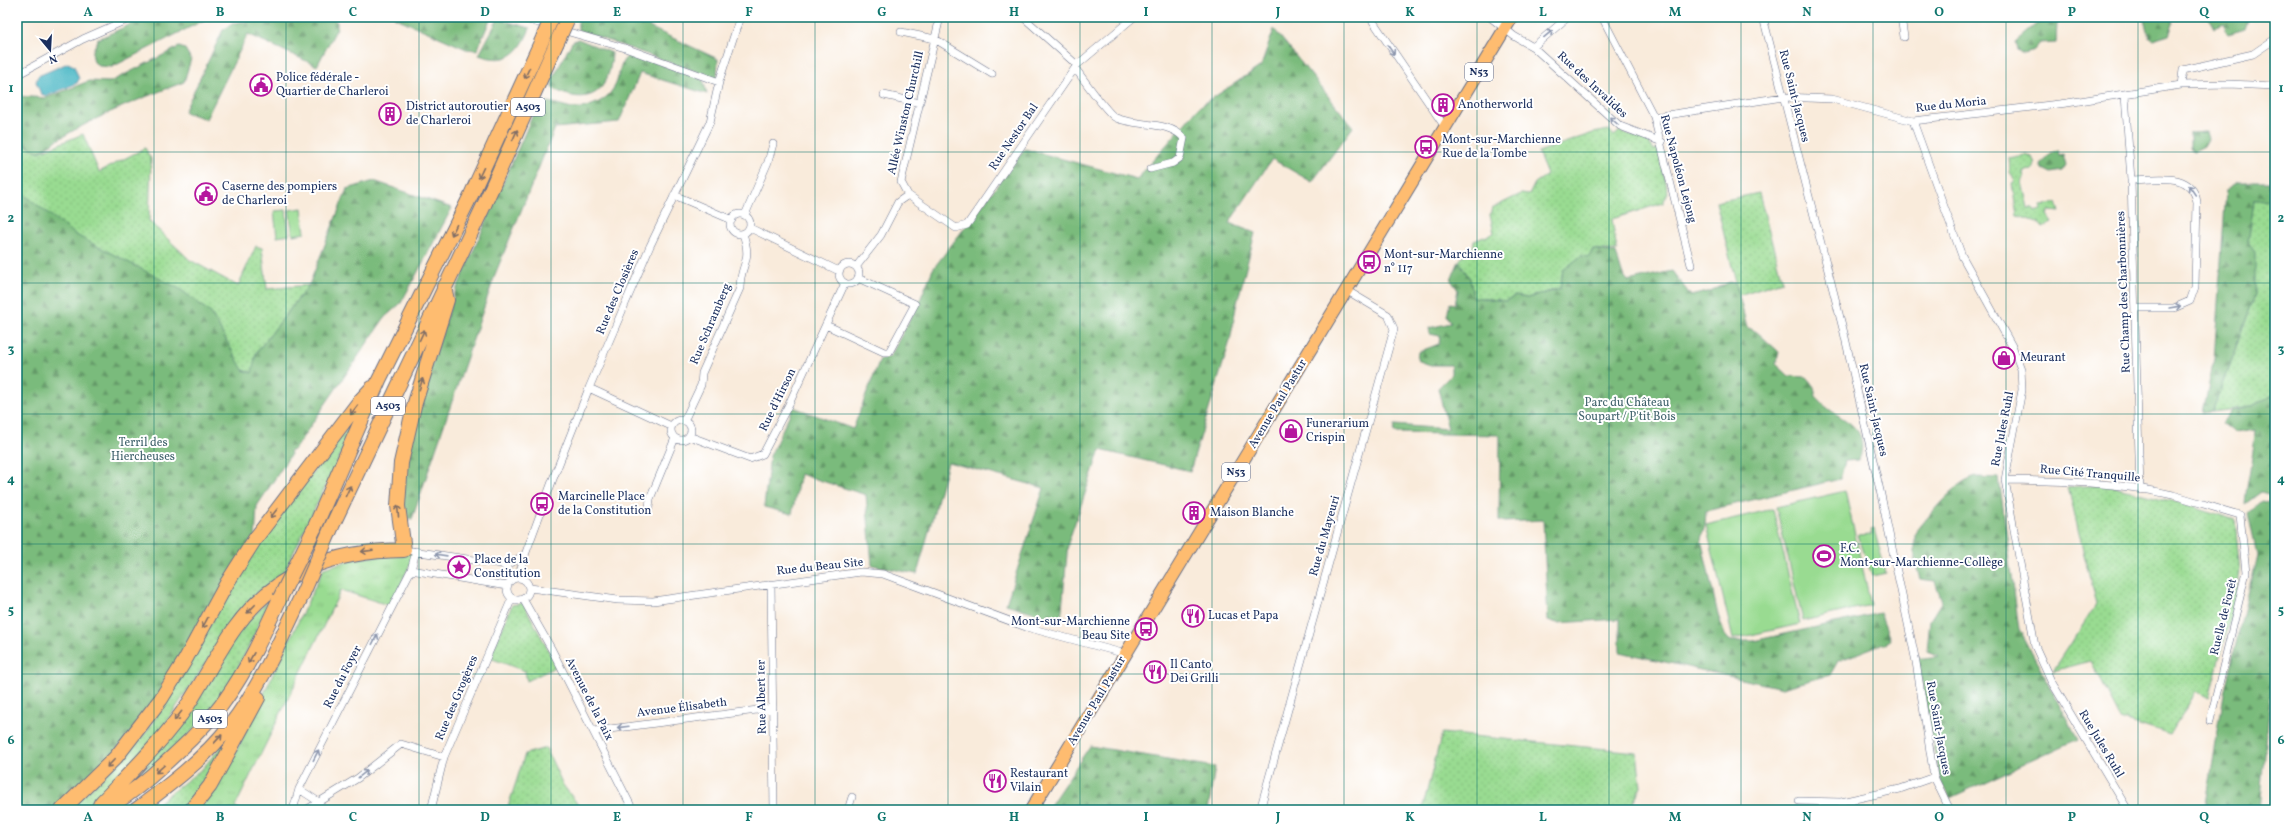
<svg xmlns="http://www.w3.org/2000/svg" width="2292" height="827" font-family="Vollkorn,serif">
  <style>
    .grass { fill: url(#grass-dots); stroke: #5a8578 }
    .forest { fill: url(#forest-firs); stroke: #4a756c }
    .park { fill: url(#park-tufts); stroke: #5a8578 }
    .pitch { fill: #99db91; stroke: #5a8578 }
    .water { fill: #4ab7c5; stroke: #327392 }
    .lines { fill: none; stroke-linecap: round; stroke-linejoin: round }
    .minor-casing { stroke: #69718a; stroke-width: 8 }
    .primary-casing { stroke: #69718a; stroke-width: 14 }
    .motorway-casing { stroke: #69718a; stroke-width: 16 }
    .minor { stroke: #fff; stroke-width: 7 }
    .primary { stroke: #febc70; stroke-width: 12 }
    .motorway { stroke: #febc70; stroke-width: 14 }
    .motorway-bridge-casing { stroke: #69718a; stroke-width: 16; stroke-linecap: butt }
    .motorway-bridge { stroke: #febc70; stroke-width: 14 }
    .oneway { stroke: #8d97ae }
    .oneway2 { stroke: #816e66 }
    .grid { fill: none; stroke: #0f766e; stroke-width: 1; stroke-opacity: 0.55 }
    .labels { text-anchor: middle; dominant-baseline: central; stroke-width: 4; stroke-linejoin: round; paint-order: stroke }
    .shield { fill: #fff; stroke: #5f6d8e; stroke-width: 1 }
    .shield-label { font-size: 11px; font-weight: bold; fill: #1b2f5e }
    .poi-label { font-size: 12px; fill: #1b2f5e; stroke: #fff; text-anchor: start }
    .street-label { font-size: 12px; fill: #1b2f5e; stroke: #fff }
    .park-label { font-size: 12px; fill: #41636d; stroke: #fff }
    .neatline { fill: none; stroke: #0f766e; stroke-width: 1.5 }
    .grid-label { font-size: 13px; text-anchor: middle; font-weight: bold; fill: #0f766e }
  </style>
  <defs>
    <pattern id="grass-dots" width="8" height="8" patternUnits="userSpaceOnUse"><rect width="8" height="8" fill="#99db91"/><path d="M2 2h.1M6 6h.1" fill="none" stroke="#83bc7f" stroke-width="1.8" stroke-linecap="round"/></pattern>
    <pattern id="forest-firs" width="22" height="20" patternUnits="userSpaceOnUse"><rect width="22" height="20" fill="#7abb7b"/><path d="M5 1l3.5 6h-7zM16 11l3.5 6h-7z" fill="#639868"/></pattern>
    <pattern id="park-tufts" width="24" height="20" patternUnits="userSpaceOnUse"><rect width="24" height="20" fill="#99db91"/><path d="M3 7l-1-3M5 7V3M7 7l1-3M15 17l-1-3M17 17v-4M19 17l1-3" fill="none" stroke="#83bc7f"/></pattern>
  </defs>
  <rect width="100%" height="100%" fill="#fff"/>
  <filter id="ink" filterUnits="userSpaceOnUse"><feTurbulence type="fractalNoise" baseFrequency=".025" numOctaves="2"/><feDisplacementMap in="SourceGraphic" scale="8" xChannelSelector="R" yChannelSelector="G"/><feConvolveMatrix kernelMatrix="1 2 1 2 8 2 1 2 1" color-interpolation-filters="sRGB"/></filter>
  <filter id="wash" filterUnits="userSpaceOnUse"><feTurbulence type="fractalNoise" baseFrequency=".012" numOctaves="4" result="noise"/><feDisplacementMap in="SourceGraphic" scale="16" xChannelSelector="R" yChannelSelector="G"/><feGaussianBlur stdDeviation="0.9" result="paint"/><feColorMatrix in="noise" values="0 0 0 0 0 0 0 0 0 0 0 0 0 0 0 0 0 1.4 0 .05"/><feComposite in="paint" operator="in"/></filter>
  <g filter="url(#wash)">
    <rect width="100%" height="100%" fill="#f9ebdb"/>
    <path class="grass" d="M17,120l22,32 44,-18 16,38 46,-24 6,11 -2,62 41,39 48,26 18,-40 6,2 5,41 42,-4 -53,68 -3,20 -23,-7 -213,-103z
      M1609,130l5,6 6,-5 28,10 6,9 6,-2 1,15 7,29 -5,11 -51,16 5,32 -24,-2 -4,9 -26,12 -3,18 -33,10 -12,-2 -9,5 -33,-4 -3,-18 -11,-18 6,-8 8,-4 1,-8 20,-8 -4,-18 2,-7 29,-14 8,1 6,-12 12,-8 -9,-23 55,-19z
      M2025,155l7,2 3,7 -2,6 -10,1 1,7 -2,4 6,26h6l1,3 7,-2v-4l15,-2 3,9 -11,-1 -2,5 5,7 -10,5 -5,-6 -20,-7 -5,-31 3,-2 -5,-10 -1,-14z
      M1759,193l23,88 -43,14 -23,-93z
      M2254,200h21v194l-25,13 -38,5 43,-117 -7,-52z
      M363,409l-81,167 -26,17 -29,38 -80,120 -60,59h-19l53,-50 28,-31 110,-189z
      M2105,485l87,21 43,14 5,52 -5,29 -26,97 -13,-7 -26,44 -49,-16 -30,-58 -38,10 43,-66 -28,-118z
      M271,598c-17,36 -32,74 -55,106 -24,32 -63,62 -94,88l111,-156z
      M523,603l34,63 -30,15 -2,-10 -35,-13 22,-53z
      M1442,733l195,19 4,35 -12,23h-207z
      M229,737l-10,25 -34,48h-36l54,-42z
      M546,748l17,37 19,25h-75l18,-56z"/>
    <path class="forest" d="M147,17h63l-98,50 -13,-1 -5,-4 -2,-9 6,-14z
      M276,17h54l7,5v6l-20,38 -69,-32 -42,85 -22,-7 39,-82 11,-7z
      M394,17h94l3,1 -14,32 -11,-1z
      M580,17h74l-5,10 69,32 -1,20 -139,-49v-8z
      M2143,17h38l-10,3 2,4 -4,11 -16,5 -4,-3z
      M2208,17h41l-4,12 -17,5 -5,-10 -9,4z
      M498,19l32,9c-10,26 -23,37 -51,27z
      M2045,20l12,3 -1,19 -16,1 -6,7 -11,3 -6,-4 -2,-7 20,-17z
      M1274,29l79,98 -41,55 -40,-23 -43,64 26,10 -19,74 -6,34 -40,130 -90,-21 -32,93 -7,78 -55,-17 38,-116 -96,-26 -31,112 -45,-9 -6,-70 -66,-21 -8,40 -28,-7 6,-51 23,-49 60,22 27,-70 10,-2 30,-57 13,-31 92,-120 112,30 62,-72 62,-41z
      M578,39l34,14c-2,40 -24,55 -60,35v-8l20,-38z
      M179,47l6,2 6,10 -7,23c-50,19 -101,39 -145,70l-20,-10 -2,-8v-38l29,2 43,-17 21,1z
      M634,54l69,26 4,14 -67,-21 -21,49 -64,6 -59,144 -84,247 -8,-1 -4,-37 28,-104 26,-82 81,-185 8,-8c14,-1 28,10 43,5 10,-3 21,-8 27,-18 9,-12 3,-31 21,-35z
      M2206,132l2,7 -4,7 -10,5 -4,-3v-15z
      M2058,150l1,5 4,-1 3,11 -4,6 -11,2 -8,-4 -2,-5 12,-13z
      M374,181l78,27 -51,95 -16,14 -91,133 -4,1 1,3 -34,52 -2,33 -94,160 -99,111h-45v-621l59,46 104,54 31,24 32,57 9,3 4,-20 53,-68 38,-96z
      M2238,182h37v18l-21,1 -6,42 7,9v43l-43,117 -9,1 11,-54 12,-169z
      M1593,249l23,4 6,20 6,8 44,-10 19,25 19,-5 20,-9 6,2 11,43 10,5 22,20 -3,12 13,12 17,1c3,3 6,7 8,10 1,3 1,7 2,9 16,25 57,24 43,64l-14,1 -5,18 -134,32 -1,14 -4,14 17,76 8,23 4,3h23l127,-28 10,25 -4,6 -7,1 -41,16 -8,14 -48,13 -162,-36v-33l-63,4 -9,-3 -5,-100 -39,2 -5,-2 1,-85 -106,-2 1,-8 53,4 -10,-41 13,-13v-10h-21l-13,-5 1,-8 21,-8 1,-8 -10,-2 -1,-6 22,-5 -4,-8 3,-12 5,1 3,-14 -7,-10 8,-19 11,18 3,18 33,4 9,-5 12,2 33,-9 3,-19 18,-14 8,1z
      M2275,394v102l-14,-4 -16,12c2,-25 9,-49 10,-74l-20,3 -13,-10 9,-12 19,-4z
      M1977,477l22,1 20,151 59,110 -128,59 -11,-23 -22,-116 22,-3 -12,-5 3,-31 12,-19 -7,-20 -15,-2 -5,-17v-29c15,-18 39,-51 62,-56z
      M2261,501l9,2 5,5v135l-15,167h-55l19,-116 33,-139 -9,-42z
      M1090,746l125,21 -7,43h-161z"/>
    <path class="park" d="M416,551l-25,55 -50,-16 -106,217 6,3h-42l32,-48 93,-194 30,-9z"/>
    <path class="pitch" d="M302,208l3,25 -12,2 -4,-25z
      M286,210l3,25 -12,2 -3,-26z
      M1845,491l26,114 -68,16 -27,-114z
      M1773,509l27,115 -67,15 -27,-114z
      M1874,529l12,44 -14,3 -14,-41 14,-1 -1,-4z"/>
    <path class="water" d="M68,63l6,3 5,13 -2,4 -30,13 -6,-2 -5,-12 2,-6z"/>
  </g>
  <g filter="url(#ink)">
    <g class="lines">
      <g class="minor-casing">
        <path id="minor" d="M517,17l33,9
          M1023,17l54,48
          M1370,17l75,110
          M1490,17l24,19 19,11 35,-30
          M1602,17l52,100 37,148
          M1763,17l81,316 37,162 35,167 18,115 16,33
          M1901,17l3,20
          M562,30l63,18 94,34
          M901,32l34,7 57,35
          M1533,47l87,79 42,16
          M1075,68c7,9 33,47 41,50 22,9 51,2 68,20l-4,20 -7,5 -23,6
          M17,75l66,-36 50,-22
          M2181,85l2,-15 70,-16 22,-15
          M884,95l36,8
          M2125,95l6,85 9,310
          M1654,117l129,-20 49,2 81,22 154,-18 114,-18 47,-1 47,2
          M1913,121l49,135 51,92 8,21 1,21 -17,90 30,166 16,35 77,129
          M2131,180c24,0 61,-10 66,22l-2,85 -5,14 -16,7h-38
          M674,195l58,25
          M908,195l48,33 11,-3 110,-160 57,-48
          M730 224a10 10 0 1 1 20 0a10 10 0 1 1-20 0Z
          M745,215l23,-53 5,-18
          M750,228l89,43
          M839 274a10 10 0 1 1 20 0a10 10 0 1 1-20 0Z
          M856,267l25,-32 17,-33 10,-7 -7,-13 39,-165
          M826,325l58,27h5l26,-48 -57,-26
          M589,388l82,38
          M671 430a10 10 0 1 1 20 0a10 10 0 1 1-20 0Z
          M684,421l17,-36 1,-12 38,-85c0,-25 13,-25 3,-54
          M689,436l61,23 13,-5 26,-50 56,-121
          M2005,480c56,1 113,2 168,15 22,6 45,14 67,20l6,57 -36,149
          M649,508l1,-9 25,-61
          M412,551l90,13 13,13
          M502,564l9,-1 13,-8
          M411,570l96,16
          M518,577l7,-22 28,-76 36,-91 61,-142 60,-124 9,-40 21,-65
          M507 589a11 11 0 1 1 22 0a11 11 0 1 1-22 0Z
          M771,584l3,226
          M530,588l88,12 35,1 208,-29 22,2 143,53 100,27
          M523,599l29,51 81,160
          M594,731l179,-23
          M299,789l20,13
          M1799,801l42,1 59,-13 34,-12
          M1841,802l2,8
          M293,810l6,-21 112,-219 5,-19
          M306,810l52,-32 43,-34 43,13
          M431,810l13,-53 68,-159
          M848,810l4,-13
          M1260,810l134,-481 -6,-14 -42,-25"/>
      </g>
      <g class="primary-casing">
        <path id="primary" d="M1031,810l481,-793"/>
      </g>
      <g class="motorway-casing">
        <path id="motorway" d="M332,526l153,-323 71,-159
          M314,529l65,-149 92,-185 72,-157
          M62,810l54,-53 45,-58 23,-37 43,-79 28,-44 104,-137 13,-14
          M98,810l3,-7c31,-32 63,-63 88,-100 16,-25 29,-51 46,-75 42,-58 100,-77 169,-78l-6,-44 3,-43 13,-57 33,-106 -3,-13
          M104,810c33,-19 60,-45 87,-71 12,-13 25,-25 34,-39 23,-32 39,-67 55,-102
          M136,810c32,-24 68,-51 93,-83 32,-41 52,-88 74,-134
          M191,810l19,-24 48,-88"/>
      </g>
      <use href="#minor" class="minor"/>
      <use href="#primary" class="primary"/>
      <use href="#motorway" class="motorway"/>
      <g class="motorway-bridge-casing">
        <path id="motorway-bridge" d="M543,38l9,-21
          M556,44l11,-24
          M303,593l29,-67
          M280,598l34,-69"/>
      </g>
      <use href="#motorway-bridge" class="motorway-bridge"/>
    </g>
    <defs><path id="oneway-shaft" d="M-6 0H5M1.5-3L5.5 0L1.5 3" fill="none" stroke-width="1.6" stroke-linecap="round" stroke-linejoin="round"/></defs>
    <g class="oneway">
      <use href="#oneway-shaft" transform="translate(1548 34) rotate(-40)"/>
      <use href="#oneway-shaft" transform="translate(1391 50) rotate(55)"/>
      <use href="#oneway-shaft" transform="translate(1614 121) rotate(-138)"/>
      <use href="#oneway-shaft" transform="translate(2192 190) rotate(-124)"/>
      <use href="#oneway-shaft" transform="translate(2175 307) rotate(-10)"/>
      <use href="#oneway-shaft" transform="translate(441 555) rotate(-172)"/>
      <use href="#oneway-shaft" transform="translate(375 639) rotate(-63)"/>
      <use href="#oneway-shaft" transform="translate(623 727) rotate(173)"/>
      <use href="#oneway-shaft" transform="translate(316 755) rotate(-63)"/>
      <use href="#oneway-shaft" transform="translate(363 774) rotate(-38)"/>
    </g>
    <g class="oneway2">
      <use href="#oneway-shaft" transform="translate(527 73) rotate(115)"/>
      <use href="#oneway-shaft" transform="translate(515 135) rotate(-66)"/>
      <use href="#oneway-shaft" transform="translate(481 173) rotate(115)"/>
      <use href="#oneway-shaft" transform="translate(454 230) rotate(116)"/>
      <use href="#oneway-shaft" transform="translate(422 335) rotate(-65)"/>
      <use href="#oneway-shaft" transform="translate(421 384) rotate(-73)"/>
      <use href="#oneway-shaft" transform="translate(354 410) rotate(127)"/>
      <use href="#oneway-shaft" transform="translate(348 491) rotate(-65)"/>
      <use href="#oneway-shaft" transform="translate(398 511) rotate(-95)"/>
      <use href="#oneway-shaft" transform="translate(274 513) rotate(129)"/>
      <use href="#oneway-shaft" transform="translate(367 551) rotate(173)"/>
      <use href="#oneway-shaft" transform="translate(251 609) rotate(134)"/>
      <use href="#oneway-shaft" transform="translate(205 623) rotate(118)"/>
      <use href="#oneway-shaft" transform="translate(251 658) rotate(119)"/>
      <use href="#oneway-shaft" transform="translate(178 716) rotate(128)"/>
      <use href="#oneway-shaft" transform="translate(218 739) rotate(-47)"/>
      <use href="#oneway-shaft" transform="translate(111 763) rotate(134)"/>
      <use href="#oneway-shaft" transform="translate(160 769) rotate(138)"/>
    </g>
  </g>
  <path class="grid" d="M154,17v793M286,17v793M419,17v793M551,17v793M683,17v793M815,17v793M948,17v793M1080,17v793M1212,17v793M1344,17v793M1477,17v793M1609,17v793M1741,17v793M1873,17v793M2006,17v793M2138,17v793M17,152h2258M17,283h2258M17,414h2258M17,544h2258M17,674h2258"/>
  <defs>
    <g id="civic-ring" transform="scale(1.15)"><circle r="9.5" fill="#fff" stroke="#b5179e" stroke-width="1.5"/><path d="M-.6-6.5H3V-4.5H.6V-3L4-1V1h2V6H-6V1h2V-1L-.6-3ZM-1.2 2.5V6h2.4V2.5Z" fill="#b5179e"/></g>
    <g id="building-ring" transform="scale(1.15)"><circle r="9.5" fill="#fff" stroke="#b5179e" stroke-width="1.5"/><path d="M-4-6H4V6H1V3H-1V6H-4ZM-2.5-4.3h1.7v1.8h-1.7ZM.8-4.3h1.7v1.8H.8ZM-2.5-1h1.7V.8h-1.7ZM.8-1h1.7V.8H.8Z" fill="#b5179e"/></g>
    <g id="bus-ring" transform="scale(1.15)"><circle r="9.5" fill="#fff" stroke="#b5179e" stroke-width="1.5"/><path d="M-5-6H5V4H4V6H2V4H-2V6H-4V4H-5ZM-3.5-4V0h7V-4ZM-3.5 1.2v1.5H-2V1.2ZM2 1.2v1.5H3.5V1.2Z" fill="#b5179e"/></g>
    <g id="shop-ring" transform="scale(1.15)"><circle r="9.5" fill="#fff" stroke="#b5179e" stroke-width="1.5"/><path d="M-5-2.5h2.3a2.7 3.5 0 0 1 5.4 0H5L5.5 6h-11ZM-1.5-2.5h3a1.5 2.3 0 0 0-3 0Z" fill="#b5179e"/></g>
    <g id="stadium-ring" transform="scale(1.15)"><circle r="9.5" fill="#fff" stroke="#b5179e" stroke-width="1.5"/><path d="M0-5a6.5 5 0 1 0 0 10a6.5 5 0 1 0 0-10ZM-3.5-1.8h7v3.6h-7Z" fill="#b5179e"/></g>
    <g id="sight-ring" transform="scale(1.15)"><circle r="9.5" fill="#fff" stroke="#b5179e" stroke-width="1.5"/><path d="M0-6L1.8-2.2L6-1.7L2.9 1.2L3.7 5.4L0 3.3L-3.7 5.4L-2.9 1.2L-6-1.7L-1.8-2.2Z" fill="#b5179e"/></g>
    <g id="restaurant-ring" transform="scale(1.15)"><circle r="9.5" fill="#fff" stroke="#b5179e" stroke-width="1.5"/><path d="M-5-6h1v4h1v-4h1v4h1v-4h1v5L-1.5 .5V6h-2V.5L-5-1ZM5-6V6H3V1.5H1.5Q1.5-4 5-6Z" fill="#b5179e"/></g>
  </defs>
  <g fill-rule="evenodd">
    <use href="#civic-ring" x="261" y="85"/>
    <use href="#building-ring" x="1443" y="105"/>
    <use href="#building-ring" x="390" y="114"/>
    <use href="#bus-ring" x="1426" y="147"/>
    <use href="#civic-ring" x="206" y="194"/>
    <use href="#bus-ring" x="1369" y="262"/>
    <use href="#shop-ring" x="2004" y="358"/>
    <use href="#shop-ring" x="1291" y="431"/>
    <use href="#bus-ring" x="542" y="504"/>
    <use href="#building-ring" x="1194" y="513"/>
    <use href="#stadium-ring" x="1824" y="556"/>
    <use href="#sight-ring" x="459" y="567"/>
    <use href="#restaurant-ring" x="1193" y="616"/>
    <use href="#bus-ring" x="1146" y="629"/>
    <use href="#restaurant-ring" x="1155" y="672"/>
    <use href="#restaurant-ring" x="995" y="781"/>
  </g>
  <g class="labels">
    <g class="shield">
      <rect x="1465" y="63" width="28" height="18" rx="3"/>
      <rect x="511" y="98" width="34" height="18" rx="3"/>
      <rect x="371" y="397" width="34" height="18" rx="3"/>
      <rect x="1222" y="463" width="28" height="18" rx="3"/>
      <rect x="193" y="710" width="34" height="18" rx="3"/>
    </g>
    <g class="shield-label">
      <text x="1479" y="72">N53</text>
      <text x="528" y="107">A503</text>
      <text x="388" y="406">A503</text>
      <text x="1236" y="472">N53</text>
      <text x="210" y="719">A503</text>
    </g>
    <g class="poi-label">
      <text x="276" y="78">Police fédérale -<tspan x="276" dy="14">Quartier de Charleroi</tspan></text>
      <text x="1458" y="105">Anotherworld</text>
      <text x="406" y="107">District autoroutier<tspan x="406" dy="14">de Charleroi</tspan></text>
      <text x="1442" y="140">Mont-sur-Marchienne<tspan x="1442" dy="14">Rue de la Tombe</tspan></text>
      <text x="222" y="187">Caserne des pompiers<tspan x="222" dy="14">de Charleroi</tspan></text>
      <text x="1384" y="255">Mont-sur-Marchienne<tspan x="1384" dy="14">n° 117</tspan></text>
      <text x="2020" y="358">Meurant</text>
      <text x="1306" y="424">Funerarium<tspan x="1306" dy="14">Crispin</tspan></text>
      <text x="558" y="497">Marcinelle Place<tspan x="558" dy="14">de la Constitution</tspan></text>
      <text x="1210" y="513">Maison Blanche</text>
      <text x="1840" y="549">F.C.<tspan x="1840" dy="14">Mont-sur-Marchienne-Collège</tspan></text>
      <text x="474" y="560">Place de la<tspan x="474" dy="14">Constitution</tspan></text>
      <text x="1208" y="616">Lucas et Papa</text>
      <text x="1130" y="622" text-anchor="end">Mont-sur-Marchienne<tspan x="1130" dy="14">Beau Site</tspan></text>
      <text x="1170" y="665">Il Canto<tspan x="1170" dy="14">Dei Grilli</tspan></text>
      <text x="1010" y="774">Restaurant<tspan x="1010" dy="14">Vilain</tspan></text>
    </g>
    <g class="street-label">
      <text transform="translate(1592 85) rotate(43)">Rue des Invalides</text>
      <text transform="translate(1794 96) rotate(76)">Rue Saint-Jacques</text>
      <text transform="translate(1951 105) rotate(-6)">Rue du Moria</text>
      <text transform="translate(906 113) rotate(-77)">Allée Winston Churchill</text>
      <text transform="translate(1014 137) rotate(-56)">Rue Nestor Bal</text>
      <text transform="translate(1678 169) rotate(75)">Rue Napoléon Lejong</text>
      <text transform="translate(618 292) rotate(-67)">Rue des Closières</text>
      <text transform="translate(2124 292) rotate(-92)">Rue Champ des Charbonnières</text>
      <text transform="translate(711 324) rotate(-67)">Rue Schramberg</text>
      <text transform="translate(778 400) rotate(-64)">Rue d'Hirson</text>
      <text transform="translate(1278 404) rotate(-59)">Avenue Paul Pastur</text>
      <text transform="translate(1873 410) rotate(77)">Rue Saint-Jacques</text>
      <text transform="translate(2003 429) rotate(-79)">Rue Jules Ruhl</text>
      <text transform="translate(2090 474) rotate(5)">Rue Cité Tranquille</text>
      <text transform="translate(1325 536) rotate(-74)">Rue du Mayeuri</text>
      <text transform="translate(820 567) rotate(-6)">Rue du Beau Site</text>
      <text transform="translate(2224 617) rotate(-76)">Ruelle de Forêt</text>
      <text transform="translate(343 677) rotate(-63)">Rue du Foyer</text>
      <text transform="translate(762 697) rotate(-91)">Rue Albert 1er</text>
      <text transform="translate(457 698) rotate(-67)">Rue des Grogères</text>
      <text transform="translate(589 699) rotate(63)">Avenue de la Paix</text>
      <text transform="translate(1097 701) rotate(-59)">Avenue Paul Pastur</text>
      <text transform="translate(682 708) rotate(-7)">Avenue Élisabeth</text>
      <text transform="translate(1938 728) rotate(80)">Rue Saint-Jacques</text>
      <text transform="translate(2101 744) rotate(59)">Rue Jules Ruhl</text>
    </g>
    <g class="park-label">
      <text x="1627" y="403">Parc du Château<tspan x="1627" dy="14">Soupart / P'tit Bois</tspan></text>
      <text x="143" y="443">Terril des<tspan x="143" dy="14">Hiercheuses</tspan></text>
    </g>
  </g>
  <rect width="2292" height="827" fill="none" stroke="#fff" stroke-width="44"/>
  <g transform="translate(50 50) rotate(162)" stroke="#ffffff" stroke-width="3" paint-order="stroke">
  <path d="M0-3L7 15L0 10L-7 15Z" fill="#1b2f5e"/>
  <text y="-6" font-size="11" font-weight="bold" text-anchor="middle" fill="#1b2f5e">N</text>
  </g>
  <rect x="22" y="22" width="2248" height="783" class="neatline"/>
  <g class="grid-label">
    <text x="88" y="16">A</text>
    <text x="220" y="16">B</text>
    <text x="353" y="16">C</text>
    <text x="485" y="16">D</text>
    <text x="617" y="16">E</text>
    <text x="749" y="16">F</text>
    <text x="882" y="16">G</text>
    <text x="1014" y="16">H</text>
    <text x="1146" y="16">I</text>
    <text x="1278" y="16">J</text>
    <text x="1410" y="16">K</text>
    <text x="1543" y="16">L</text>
    <text x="1675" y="16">M</text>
    <text x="1807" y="16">N</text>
    <text x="1939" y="16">O</text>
    <text x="2072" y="16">P</text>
    <text x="2204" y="16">Q</text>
    <text x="11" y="92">1</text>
    <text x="2281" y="92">1</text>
    <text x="11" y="222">2</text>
    <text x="2281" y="222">2</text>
    <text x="11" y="353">3</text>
    <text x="2281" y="353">3</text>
    <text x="11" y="483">4</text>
    <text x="2281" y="483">4</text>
    <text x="11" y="614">5</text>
    <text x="2281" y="614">5</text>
    <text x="11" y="744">6</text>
    <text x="2281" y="744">6</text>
    <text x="88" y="821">A</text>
    <text x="220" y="821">B</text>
    <text x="353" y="821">C</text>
    <text x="485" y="821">D</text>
    <text x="617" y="821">E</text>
    <text x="749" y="821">F</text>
    <text x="882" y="821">G</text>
    <text x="1014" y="821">H</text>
    <text x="1146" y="821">I</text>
    <text x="1278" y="821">J</text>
    <text x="1410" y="821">K</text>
    <text x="1543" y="821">L</text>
    <text x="1675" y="821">M</text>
    <text x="1807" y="821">N</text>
    <text x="1939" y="821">O</text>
    <text x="2072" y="821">P</text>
    <text x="2204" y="821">Q</text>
  </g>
</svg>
